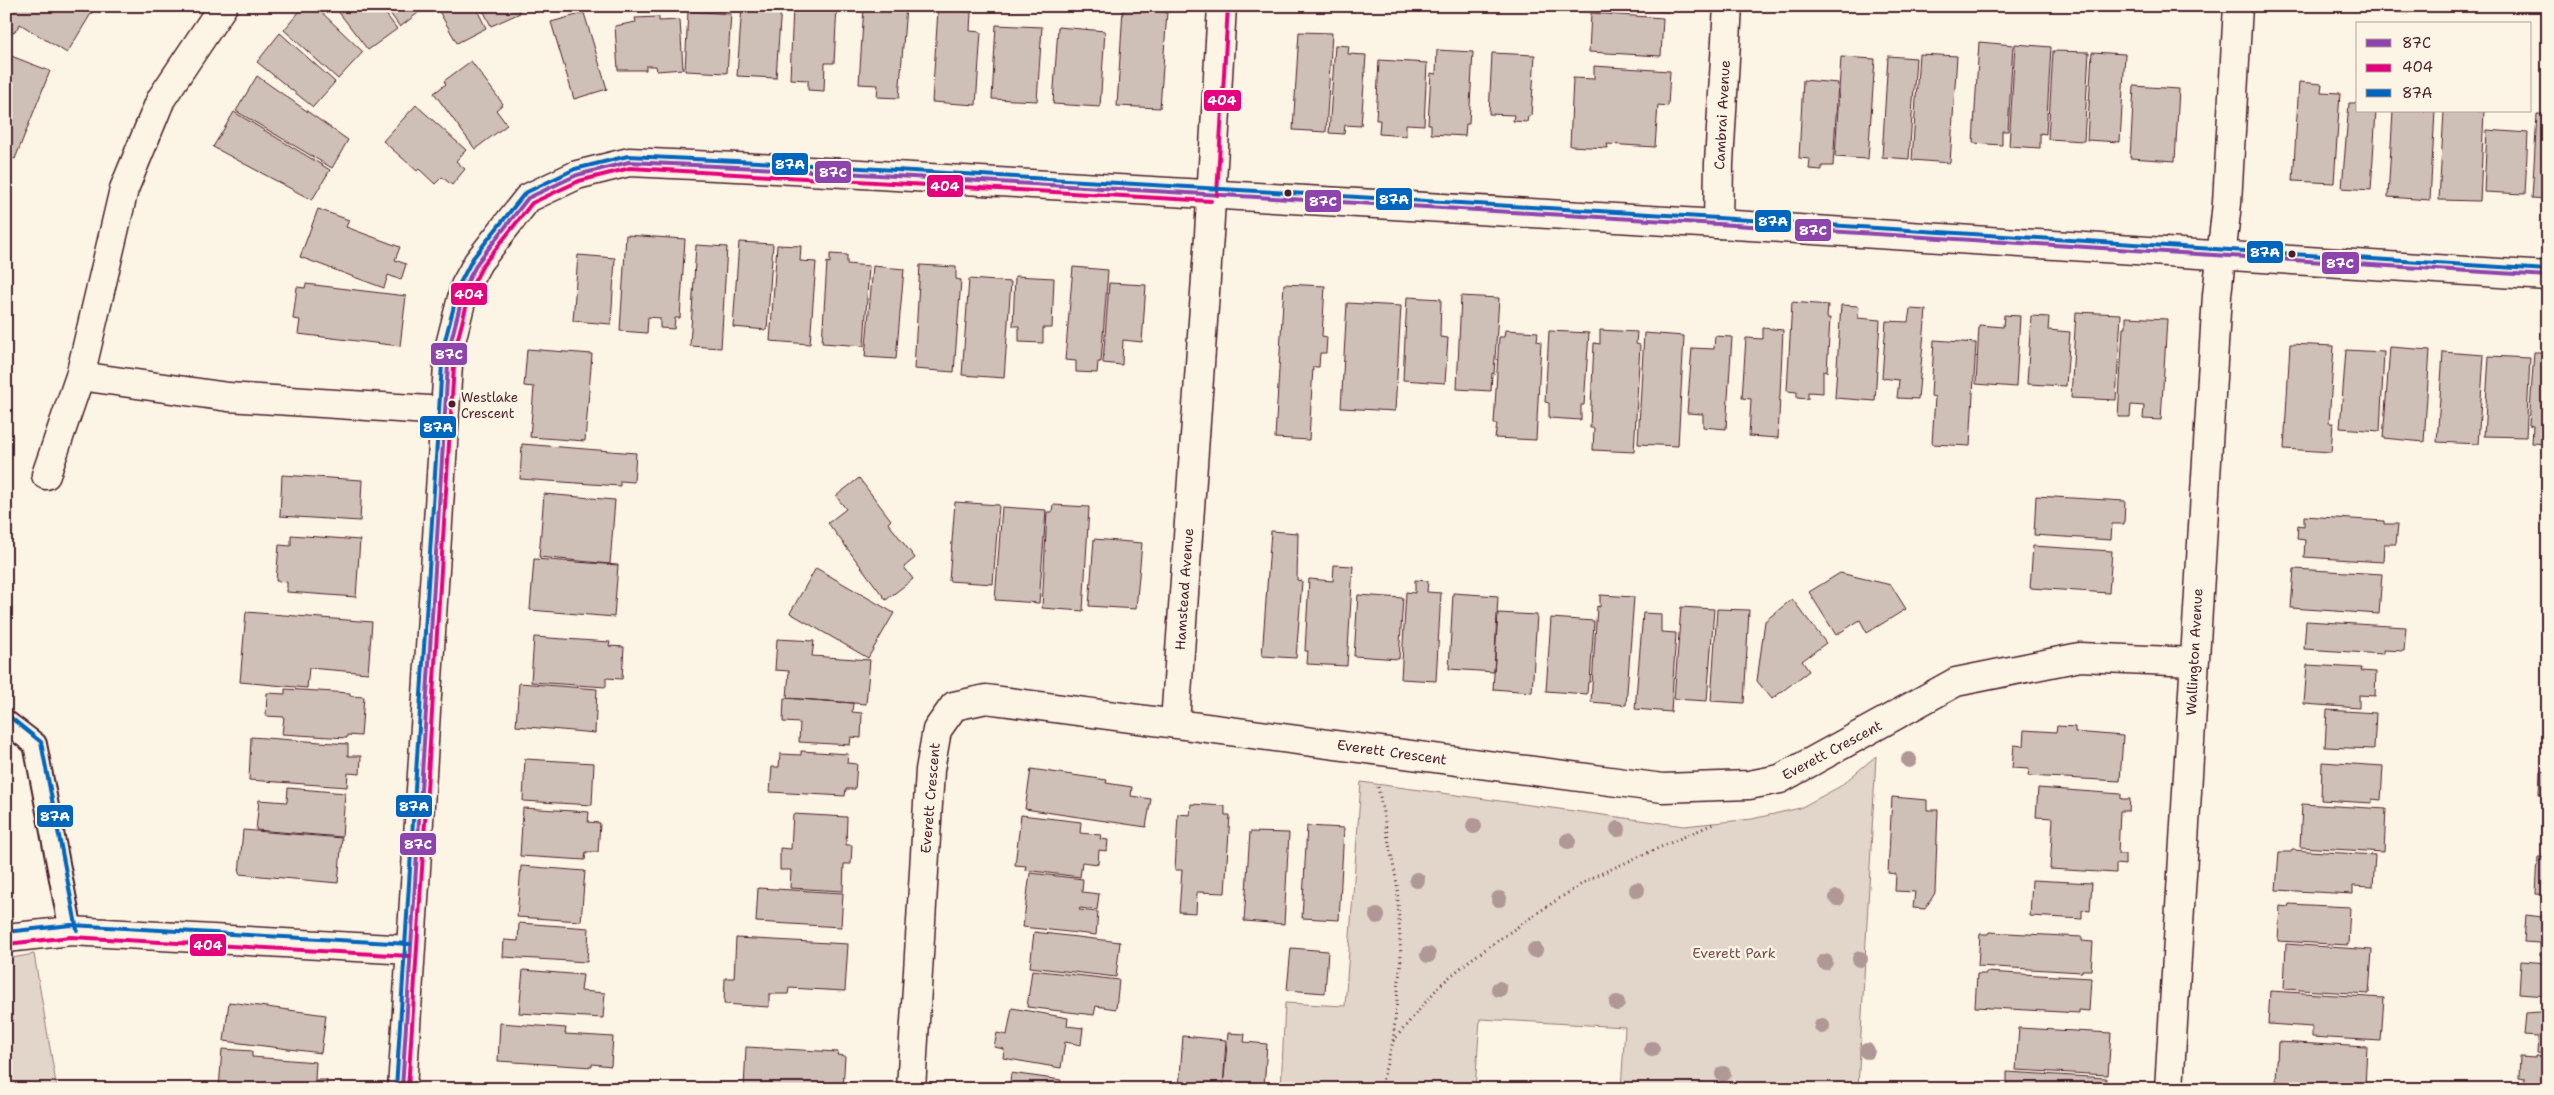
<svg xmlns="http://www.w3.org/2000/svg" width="2554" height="1095" font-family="'Shantell Sans',sans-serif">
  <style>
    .green { fill: #e2d5ca; stroke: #967a7a }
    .building { fill: #cfc0b7; stroke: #4a1f2b }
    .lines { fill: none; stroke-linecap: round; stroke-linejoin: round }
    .lane-casing { stroke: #4a1f2b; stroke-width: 26 }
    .street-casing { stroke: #4a1f2b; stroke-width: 31 }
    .secondary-casing { stroke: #4a1f2b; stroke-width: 31 }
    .path { stroke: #4a1f2b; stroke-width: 3; stroke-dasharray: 1 4; stroke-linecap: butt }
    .lane { stroke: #fcf5e5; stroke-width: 22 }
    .street { stroke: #fcf5e5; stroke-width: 28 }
    .secondary { stroke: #fcf5e5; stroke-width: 28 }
    .bus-1-casing { stroke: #fcf5e5; stroke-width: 8 }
    .bus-2-casing { stroke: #fcf5e5; stroke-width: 8 }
    .bus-3-casing { stroke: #fcf5e5; stroke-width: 8 }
    .bus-1 { stroke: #8e44ad; stroke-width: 4 }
    .bus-2 { stroke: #e5007d; stroke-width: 4 }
    .bus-3 { stroke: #0065bd; stroke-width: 4 }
    .tree { fill: #af9895 }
    .bus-dot { fill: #4a1f2b; stroke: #fcf5e5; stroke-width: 2 }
    .labels { text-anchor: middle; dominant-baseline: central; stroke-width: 4.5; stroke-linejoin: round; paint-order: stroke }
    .bus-label { font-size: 13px; fill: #4a1f2b; stroke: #fcf5e5; text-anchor: start }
    .street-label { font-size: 14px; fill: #4a1f2b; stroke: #fcf5e5 }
    .park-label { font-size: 14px; fill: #704c53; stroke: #fcf5e5 }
    .line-badge { stroke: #fcf5e5; stroke-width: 2 }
    .badge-label { font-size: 14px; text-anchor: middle; font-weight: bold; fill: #fff }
  </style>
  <rect width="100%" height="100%" fill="#fcf5e5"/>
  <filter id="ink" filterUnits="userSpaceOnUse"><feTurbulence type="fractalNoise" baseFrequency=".02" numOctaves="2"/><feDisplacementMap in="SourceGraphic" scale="10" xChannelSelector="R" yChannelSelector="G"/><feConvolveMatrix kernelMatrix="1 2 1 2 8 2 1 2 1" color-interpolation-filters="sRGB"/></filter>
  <g filter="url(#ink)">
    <path class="green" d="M1876,756l-18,333h-237l4,-62 -145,-8 -5,70h-194l4,-86 60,3 16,-224 323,44 68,-7 48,-11 39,-21z
      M34,954l23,135h-51v-130z"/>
    <path class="building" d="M6,6h75l11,6 -25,41 -47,-29 -6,9 -8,-4z
      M304,6h11l48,46 -25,27 -54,-49z
      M334,6h46l17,23 -29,21z
      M385,6h42l-27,21z
      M436,6h39l11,22 -29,15z
      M481,6h36l3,7 -29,13z
      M742,6h39l-5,72 -39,-2z
      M793,6h44l-3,57h-9l-1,28 -16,-1v-10l-18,-1z
      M864,6h42l-7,92 -22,-1 1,-12 -19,-1z
      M1581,6h87v6z
      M2339,6h70v7l-71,-4z
      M1123,9l44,3 -7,96 -43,-2z
      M938,10l33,2 -1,19 11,1 -5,73 -44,-3z
      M688,11l43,3 -4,59 -42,-2z
      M584,13l23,76 -33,10 -23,-77z
      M1591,13l72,5 -2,38 -72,-4z
      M659,17v4l21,-1 3,49 -26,2 -1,-5h-10v4h-28l-3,-44 21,-4 -1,-4z
      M996,25l46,2 -5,74 -45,-2z
      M1058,27l47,4 -5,76 -47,-3z
      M1299,32l33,1 -6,99 -33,-2z
      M280,33l55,49 -22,25 -56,-45z
      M1979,42l34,3 -5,86h-6v14l-29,-2z
      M2015,44l36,3 -5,87 -6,-1v15l-31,-2z
      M1335,45l14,1 -1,8 18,1 -5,71 -16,-1 -1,9 -15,-1z
      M1437,50l36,2 -4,72h-3l-1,12 -34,-2v-10h-3l3,-51 5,1z
      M2053,51l36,1 -5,89 -36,-2z
      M2092,52l33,2 -5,88 -33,-2z
      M1492,53l43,2 -4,61h-3l-1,6 -14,-1 1,-6 -25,-1z
      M6,54l44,17 -35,88 -9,-3z
      M1919,54l38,2 -7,107 -38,-3z
      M1888,56l28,2 -7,101 -27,-2z
      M1841,57l34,2 -7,100 -33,-2z
      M1379,60l48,3 -3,62 -18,-1v12l-27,-2 1,-14h-4z
      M471,61l32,43 -7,6 11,15 -32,24 -41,-56 12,-9 -2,-3z
      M1594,66l76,5 -2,35 -10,-1 -3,42 -48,-3 1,4 -38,-2 3,-68 21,1z
      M257,76l91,64 -16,28 -96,-57z
      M1803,80l35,3 -5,83h-11v4l-13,-1 1,-10 -11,-1z
      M2299,82l23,2 -1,8 19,1 -6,90 -41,-2z
      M2134,86l45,3 -4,72 -45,-3z
      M2349,103h9v8h18l-5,79 -29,-2z
      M416,105l50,45 -10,11 9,8 -13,16 -10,-8 -7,7 -16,-15 -2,2 -34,-30z
      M2393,111h42l-5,89 -42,-3z
      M2444,111h40l-4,90 -41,-1z
      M234,112l96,58 -18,30 -99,-53z
      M2537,114h11v85l-16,-1z
      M2487,130l41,3 -3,61 -41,-2z
      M318,209l31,11 -3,7 54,20 -5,13 11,4 -5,16 -13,-5 -4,13 -84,-31z
      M626,235l59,4 -5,79h-5l-1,11 -14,-1v-10l-12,-1 -1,16 -27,-2z
      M739,242l34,2 -6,86 -34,-3z
      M696,245l31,2 -6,101 -31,-2z
      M777,245l24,1 -1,15 16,1 -6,82 -40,-3z
      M830,254l17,1v9l22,2 -5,80 -42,-3 5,-81 3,1z
      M578,255l37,3 -4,66 -38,-3z
      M920,265l36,2v12l5,1 -7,92 -40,-3z
      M873,266l31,3 -8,90 -31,-2z
      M1073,267l35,3 -7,92h-3l-1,11 -21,-1v-11l-11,-1z
      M1015,276l39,2 -2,50h-9v15l-24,-1v-16h-6z
      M969,279l42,3 -7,96 -42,-3z
      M1109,283l37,2 -4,57 -19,-2 -1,25 -19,-2z
      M306,284l100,12 -6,50 -102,-12 2,-14 -7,-1 4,-32 8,1z
      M1284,284l41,2 -3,50 5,1 -1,16h-6l-1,14h-6l-4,73 -34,-2z
      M1461,296l38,2 -5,76 -2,-1 -1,18 -34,-2z
      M1407,297l34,2 -1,38 8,1 -3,45 -42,-3z
      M1792,302l36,3 -1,13h3l-3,54 -4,-1v22l-15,-1v7l-11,-1v-6l-10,-1z
      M1347,303l54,3 -6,105 -54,-3z
      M1841,305l18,1 -1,12 22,2 -5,81 -40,-3z
      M1910,309l16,1 -8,89 -21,-1 2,-18 -17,-2 4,-57 22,1z
      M2076,312l45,2 -5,86 -45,-2z
      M2004,315l16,1 -4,71 -40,-3 3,-59 24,2z
      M2031,316l18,1 -1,13 22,2 -4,54 -39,-2z
      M2126,317l41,2 -6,101 -18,-1 1,-13 -13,-1 -1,12h-12l5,-89h3z
      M1763,328l20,2 -5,108 -29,-2 2,-37 -9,-1 4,-60 17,1z
      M1505,330l33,2 -1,9 4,1 -5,98 -41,-2 2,-14h-3l5,-87h5z
      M1600,330l37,2 -1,12 4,1 -6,107 -41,-2 1,-22h-4l4,-85 6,1z
      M1549,331l40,2 -5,72h-3v15l-32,-2v-15l-4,-1z
      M1644,333l40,3 -6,110 -40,-2z
      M1715,336l17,1 -6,92 -23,-2v-13l-16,-1 5,-65 22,1z
      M1934,340l42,3 -6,103 -38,-2 3,-47 -4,-1z
      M2290,344l44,2 -5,77h4l-2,29 -47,-3z
      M2390,347l40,3 -6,92 -41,-4z
      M527,349l65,5 -7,87 -55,-4 4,-50 -10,-1z
      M2346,350l38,2 -4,79 -40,-3z
      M2443,352l41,3 -6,89 -41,-2z
      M2534,352h14v92l-16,-1 1,-17 -4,-1z
      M2489,356l41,2 -4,79 -42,-1z
      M522,444l114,9 -2,29 -14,-1v5l-100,-7z
      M282,475l80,5 -2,41 -80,-5z
      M859,478l32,42 -3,3 27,35 -11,9 9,12 -27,21 -58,-77 18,-14 -10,-13z
      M544,494l71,6 -5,64 -71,-7z
      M2036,496l89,5 -1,23h-12l-1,16 -77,-5z
      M955,502l44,3 -6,79 -44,-3z
      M1053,505l36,2 -6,104 -41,-3 5,-96h5z
      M1002,507l44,3 -7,93 -44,-3z
      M2304,516l80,5v3h14l-2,20h-12l-1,18 -79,-5 1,-17 -8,-1 1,-14 6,1z
      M1271,531l27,2 -1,47 5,1 -6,77 -34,-2z
      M291,535l69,5 -4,57 -69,-5v-10l-11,-1 3,-36 12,1z
      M1094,539l48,4 -6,66 -47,-3z
      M2033,546l79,5 -3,42 -79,-5z
      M534,559l84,6 -4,52 -84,-7z
      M1334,565l19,1 -6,100 -40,-2 1,-13h-3l4,-72 24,2z
      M816,568l78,45 -26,45 -78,-45z
      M2294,569l88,5 -3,40 -88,-6z
      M1840,573l51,12 15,24 -39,24 -7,-13 -24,15 -27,-43z
      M1415,580l13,1 -1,11 14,1 -5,88 -35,-2 5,-87 9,1z
      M1453,593l45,3 -4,76 -45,-3z
      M1358,595l45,3 -4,61 -45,-3z
      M1600,595l34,2 -8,108 -35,-3 6,-96 3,1z
      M1792,599l34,44 -24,18 7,10 -37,28 -15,-18 8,-60z
      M1681,607l33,2 -7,92 -33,-2z
      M1717,609l32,1 -5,93 -33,-2z
      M246,612l126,10 -4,51 -59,-5 -2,20 -67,-6z
      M1498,613l39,2 -5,77 -39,-3z
      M1643,613l18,1v18l15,1 -5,79 -36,-3z
      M1551,618l43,3 -4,61h-2l-1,12 -41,-3z
      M2306,621l100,6 -2,24 -21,-1v4l-79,-5z
      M534,637l76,5 -1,4 15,1 -2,32 -16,-1v9l-75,-5z
      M777,639l37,2 -2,15 58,4 -4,44 -79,-6 2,-27 -14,-1z
      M2307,665l55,3 -1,3 15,1 -1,24 -16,-1v13l-55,-4z
      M519,683l78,6 -2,44 -79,-7z
      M285,689l65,4v3l14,1 -3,39 -14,-1v3l-65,-4 2,-17 -18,-1 1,-23 18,1z
      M784,698l69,5 -1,9 10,1 -1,25 -10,-1 -1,8 -51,-3 1,-19 -17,-1z
      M2327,710l49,3 -2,36 -49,-2z
      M2057,726l18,1v5l48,4 -3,45 -92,-5 1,-7 -17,-1 2,-23 9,1 1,-16 32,2z
      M251,737l97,7v12h13l-1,18 -12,-1 -1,14 -98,-7z
      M801,751l47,3 -1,9 10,1 -2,25h-9l-1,7 -75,-4 2,-25h7l1,-13 21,1z
      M525,759l69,4 -2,42 -69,-4z
      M2322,762l61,4 -2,34 -9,-1v4l-51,-3z
      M1031,769l76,11 -1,3 26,4 -1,9 20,3 -5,28 -121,-18z
      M2540,771l8,1v23l-9,-1z
      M288,788l57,5 -3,44 -86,-7 3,-30 28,2z
      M2038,788l83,6v5h9l-1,12h-9l-2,43h7v11l-9,-1v9l-66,-4 3,-51 -17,-1z
      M1892,797l35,3v10h11l-3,83 -10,16 -12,-1 2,-16 -20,-1 1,-17 -8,-1z
      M1191,804l34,2v9h5l-5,78 -28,-1 -1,21 -17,-1 3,-42h-7l3,-56 12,1z
      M2302,804l84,5 -2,43 -84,-5z
      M523,808l66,4 -1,10 12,1 -2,29h-12l-1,8 -65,-4z
      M793,814l54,3 -1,28h6l-1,19h-7l-1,27 -53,-3 1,-18h-11v-22l11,1z
      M1021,815l60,7 -1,11 21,2 -1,4 8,1 -1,11 -8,-1 -1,14 -16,-2 -2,15 -55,-7 1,-4 -11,-1z
      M1307,826l37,2 -5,92 -37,-2z
      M243,830l99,8 -4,45 -99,-9z
      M1250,832l39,1 -5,91 -40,-3z
      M2292,850l83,5 -2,32 -20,-1v8l-77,-4 3,-38h12z
      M2538,857l10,1v37l-12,-1z
      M521,866l64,5 -4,50 -64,-4z
      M1030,873l53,6 -1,13 17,2 -2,16 -17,-2 -1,2 19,2 -2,23 -73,-8z
      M2032,880l60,3 -2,28 -8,-1v9l-52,-3z
      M758,888l85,5 -2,34 -85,-5z
      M2289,904l61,3 -2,38 -70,-4 2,-35 8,1z
      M2542,914l6,1v41h-8v-13l-16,-1 2,-27 16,2z
      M519,923l70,5 -2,34 -84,-5 1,-17 14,1z
      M1034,932l86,10 -4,35 -86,-10z
      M1989,932l93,5v4l11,1 -2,28h-9v2l-104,-6 2,-32h8z
      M736,938l112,6 -3,47 -56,-3 -1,6h-19v13l-45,-3 1,-26h9z
      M2286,944l86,6 -3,44 -85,-5z
      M1291,948l37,3 -3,42 -38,-3z
      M2521,961l27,2v33l-29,-2z
      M523,970l60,5 -2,16 24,2 -2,25 -84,-5z
      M1032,970l87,10 -3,29 -20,-3 -2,9 -67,-8z
      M1986,972l105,6 -2,33 -10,-1v3l-104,-6 2,-33h9z
      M2270,991l114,7 -3,43 -69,-4v-10l-44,-3z
      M229,1002l97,13 -5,38 -97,-12z
      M1012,1008l56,10 -1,8 16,2 -2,17 -16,-3 -4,26 -58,-10 1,-9 -10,-2 3,-14 10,2z
      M2539,1012l9,1v41l-11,-1 1,-16 -14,-1 2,-23z
      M500,1023l66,5 -1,6 48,3 -2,29 -19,-2v3l-94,-6z
      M2019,1028l92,5 -3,42 -92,-5z
      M1228,1033l17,1 -1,8 23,2 -3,45h-41z
      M1183,1036l43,4 -3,49h-44z
      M2278,1042l89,5 -2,40 -89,-6z
      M746,1047l92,5 -1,3 8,1 -2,33h-99z
      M222,1049l30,2v6l64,5 -1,18h12l-1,9h-107z
      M2535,1056l13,1v32h-24l1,-10 -6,-1 1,-21 15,1z
      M2007,1072l99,6 -1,11h-98z
      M1011,1073l50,7 -1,9h-51z"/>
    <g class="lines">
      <g class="lane-casing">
        <path id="lane" d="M6,722l29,22 36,187"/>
      </g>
      <g class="street-casing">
        <path id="street" d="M223,6l-62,93 -37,90 -44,187 148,21 216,14
          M1718,224l1,-61 9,-157
          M46,475l34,-99
          M1175,723l34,-488 13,-229
          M6,938l65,-7 339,19
          M911,1089l19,-319 7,-40 17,-24 32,-7 677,89 86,-3 31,-6 176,-97 124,-25 114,5
          M2169,1089l48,-794 10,-92 11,-197"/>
      </g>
      <g class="secondary-casing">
        <path id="secondary" d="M402,1089l47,-740 16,-63 13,-24 50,-64 49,-23 52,-13 129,6 960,56 830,52"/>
      </g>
      <path class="path" d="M1378,787l19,97 4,75 -8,82 -13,48
        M1393,1041l47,-56 30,-25 76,-53 45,-29 122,-54"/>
      <use href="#lane" class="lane"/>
      <use href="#street" class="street"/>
      <use href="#secondary" class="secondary"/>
      <g class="bus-1-casing">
        <path id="bus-1" d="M402,1089l47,-740 16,-63 13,-24 50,-64 49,-23 52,-13 129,6 960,56 830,52"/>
      </g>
      <g class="bus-2-casing">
        <path id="bus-2" d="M1217,195l11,-189
          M7,944l64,-7 339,19
          M408,1089l47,-739 16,-62 12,-23 49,-62 47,-22 51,-13 581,33"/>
      </g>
      <g class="bus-3-casing">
        <path id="bus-3" d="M10,717l31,25 36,188
          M6,932l65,-7 339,19
          M396,1089l47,-741 17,-65 13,-25 52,-65 50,-24 53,-13 130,6 960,56 830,52"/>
      </g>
      <use href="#bus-1" class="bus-1"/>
      <use href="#bus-2" class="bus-2"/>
      <use href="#bus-3" class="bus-3"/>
    </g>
    <g class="tree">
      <circle cx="1909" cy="760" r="8"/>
      <circle cx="1474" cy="826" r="8"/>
      <circle cx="1618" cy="829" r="8"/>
      <circle cx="1568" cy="841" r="8"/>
      <circle cx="1417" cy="880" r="8"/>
      <circle cx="1637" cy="890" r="8"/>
      <circle cx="1837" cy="898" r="8"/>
      <circle cx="1499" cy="899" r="8"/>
      <circle cx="1377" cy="916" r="8"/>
      <circle cx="1535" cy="950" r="8"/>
      <circle cx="1428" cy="955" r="8"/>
      <circle cx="1860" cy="959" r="8"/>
      <circle cx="1825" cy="962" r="8"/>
      <circle cx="1499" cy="989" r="8"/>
      <circle cx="1617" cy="1003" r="8"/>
      <circle cx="1822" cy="1026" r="8"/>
      <circle cx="1652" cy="1049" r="8"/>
      <circle cx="1867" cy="1051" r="8"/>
      <circle cx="1723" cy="1074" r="8"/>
    </g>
  </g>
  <g class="bus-dot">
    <circle cx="1288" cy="193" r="4.5"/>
    <circle cx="2292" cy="254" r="4.5"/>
    <circle cx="452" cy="404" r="4.5"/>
  </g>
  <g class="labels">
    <g class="bus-label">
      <text x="461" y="397">Westlake<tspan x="461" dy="16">Crescent</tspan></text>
    </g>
    <g class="street-label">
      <text transform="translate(1722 115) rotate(-87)">Cambrai Avenue</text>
      <text transform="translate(1184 589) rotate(-86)">Hamstead Avenue</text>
      <text transform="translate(2194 652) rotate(-87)">Wallington Avenue</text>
      <text transform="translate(1832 750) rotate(-28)">Everett Crescent</text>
      <text transform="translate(1392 752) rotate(8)">Everett Crescent</text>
      <text transform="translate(930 798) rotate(-85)">Everett Crescent</text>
    </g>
    <g class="park-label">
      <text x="1734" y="953">Everett Park</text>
    </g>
  </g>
  <g class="line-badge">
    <rect x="1203" y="89" width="39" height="23" rx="5" fill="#e5007d"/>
    <rect x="771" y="152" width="38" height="24" rx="5" fill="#0065bd"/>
    <rect x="814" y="160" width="38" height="24" rx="5" fill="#8e44ad"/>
    <rect x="926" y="174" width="38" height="24" rx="5" fill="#e5007d"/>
    <rect x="1375" y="187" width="38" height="24" rx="5" fill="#0065bd"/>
    <rect x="1304" y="189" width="38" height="24" rx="5" fill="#8e44ad"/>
    <rect x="1754" y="209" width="38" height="24" rx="5" fill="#0065bd"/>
    <rect x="1794" y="218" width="38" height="24" rx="5" fill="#8e44ad"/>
    <rect x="2246" y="240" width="38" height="24" rx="5" fill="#0065bd"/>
    <rect x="2321" y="251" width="39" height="24" rx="5" fill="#8e44ad"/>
    <rect x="450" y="282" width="38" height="24" rx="5" fill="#e5007d"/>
    <rect x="430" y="342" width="38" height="24" rx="5" fill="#8e44ad"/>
    <rect x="419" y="415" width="38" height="24" rx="5" fill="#0065bd"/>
    <rect x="395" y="794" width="38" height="24" rx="5" fill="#0065bd"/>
    <rect x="36" y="804" width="38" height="24" rx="5" fill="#0065bd"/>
    <rect x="399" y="832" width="38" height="24" rx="5" fill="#8e44ad"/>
    <rect x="189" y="933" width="38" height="24" rx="5" fill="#e5007d"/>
  </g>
  <g class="badge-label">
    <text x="1222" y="105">404</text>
    <text x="790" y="169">87A</text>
    <text x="833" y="177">87C</text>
    <text x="945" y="191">404</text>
    <text x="1394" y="204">87A</text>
    <text x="1323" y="206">87C</text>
    <text x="1773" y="226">87A</text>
    <text x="1813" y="235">87C</text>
    <text x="2265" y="257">87A</text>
    <text x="2340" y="268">87C</text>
    <text x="469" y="299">404</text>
    <text x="449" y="359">87C</text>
    <text x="438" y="432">87A</text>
    <text x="414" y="811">87A</text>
    <text x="55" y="821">87A</text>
    <text x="418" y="849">87C</text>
    <text x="208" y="950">404</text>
  </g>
  <rect width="2554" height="1095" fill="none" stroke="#fcf5e5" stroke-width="25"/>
  <rect x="12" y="12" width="2529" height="1070" fill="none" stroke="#4a1f2b" stroke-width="2" filter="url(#ink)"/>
  <rect x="2356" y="22" width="175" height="90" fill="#fcf5e5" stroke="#b59f9b"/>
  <rect x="2366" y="39" width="25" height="8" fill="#8e44ad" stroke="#b59f9b"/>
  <text x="2402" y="48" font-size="15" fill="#4a1f2b">87C</text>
  <rect x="2366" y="64" width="25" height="8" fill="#e5007d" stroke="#b59f9b"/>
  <text x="2402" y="72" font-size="15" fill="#4a1f2b">404</text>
  <rect x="2366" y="89" width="25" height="8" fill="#0065bd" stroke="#b59f9b"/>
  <text x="2402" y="98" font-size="15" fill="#4a1f2b">87A</text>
</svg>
